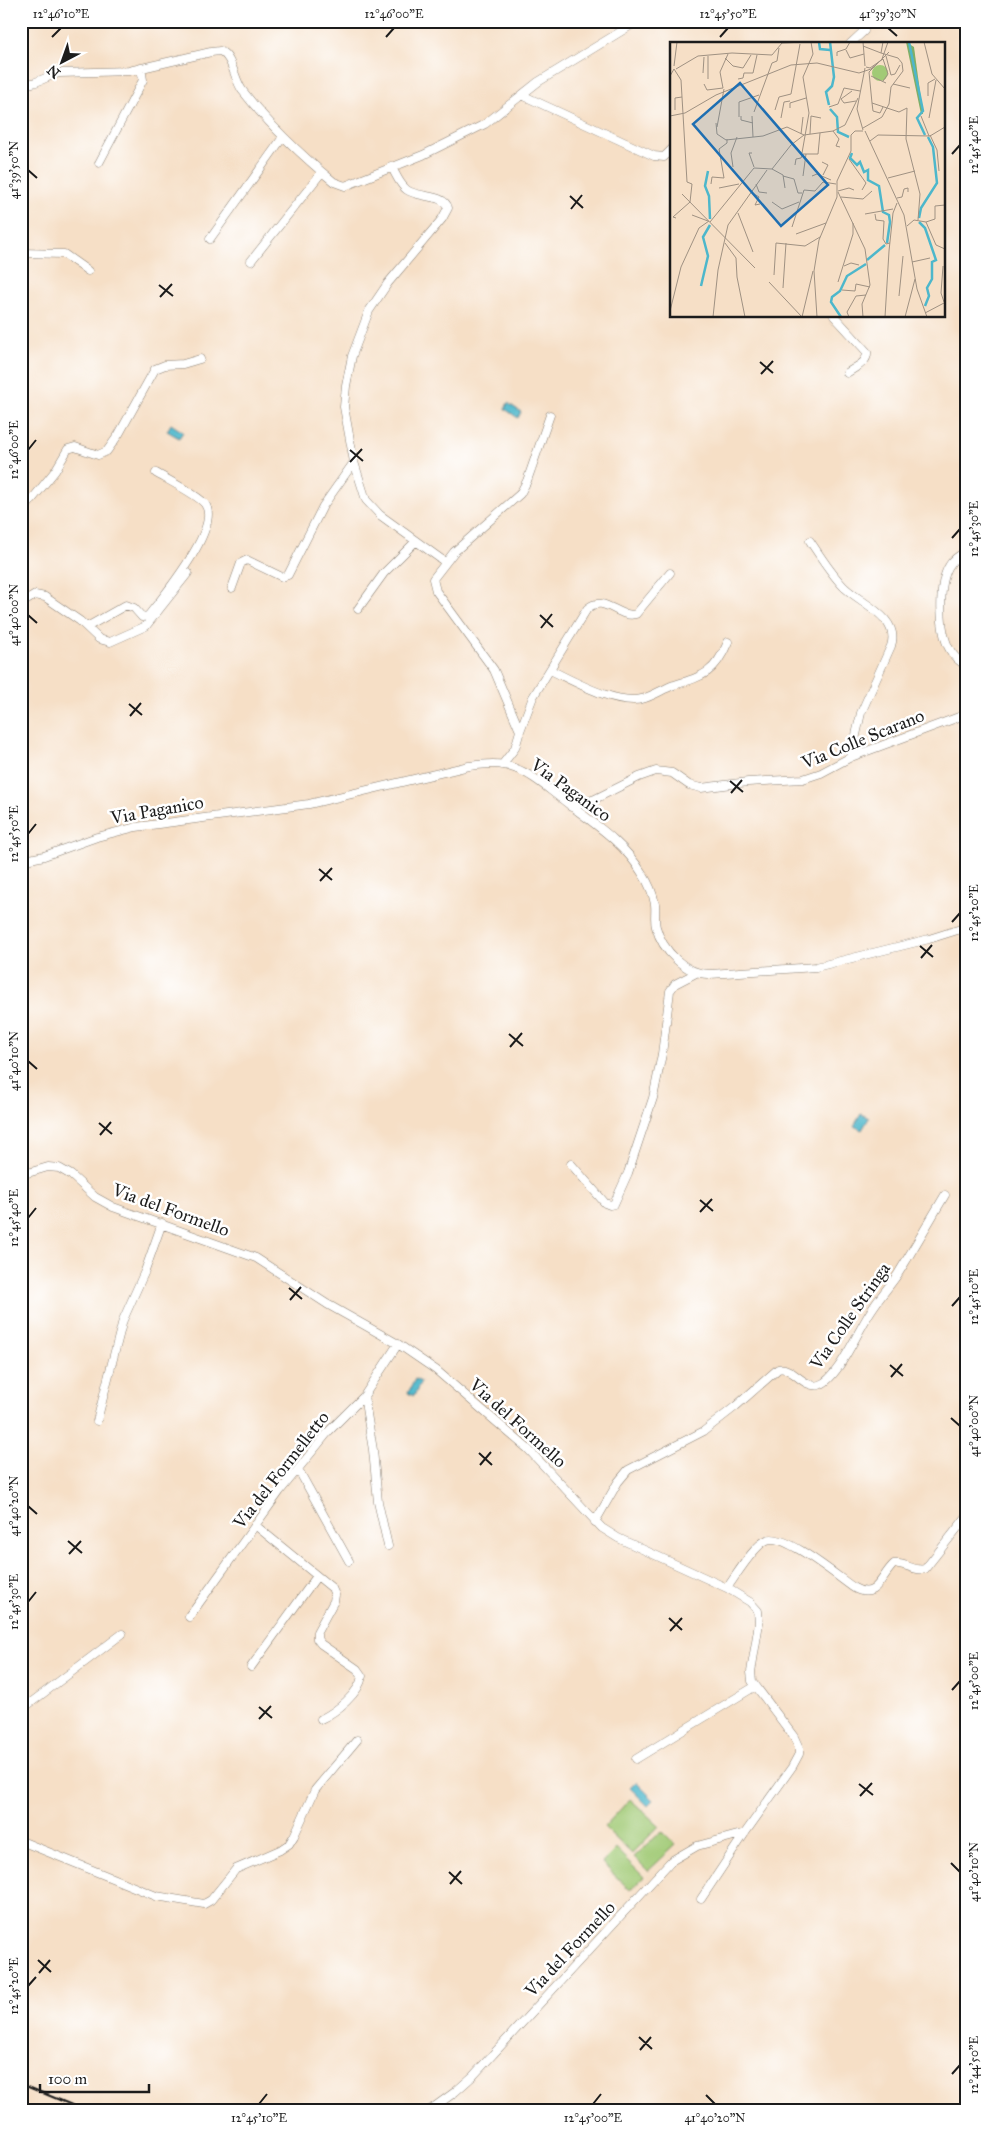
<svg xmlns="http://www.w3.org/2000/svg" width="988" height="2131" font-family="'IM FELL Great Primer',serif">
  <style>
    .green { fill: #a1ca76; stroke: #5e7349 }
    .water { fill: #4db7cb; stroke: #346a74 }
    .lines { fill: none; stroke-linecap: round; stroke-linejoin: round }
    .minor-casing { stroke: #897e71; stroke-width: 9 }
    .minor { stroke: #fff; stroke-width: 8 }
    .rail { stroke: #1c1c1c; stroke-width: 2 }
    .ticks { fill: none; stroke: #1c1c1c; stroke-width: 2 }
    .labels { text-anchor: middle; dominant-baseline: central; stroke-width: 5; stroke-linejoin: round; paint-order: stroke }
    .street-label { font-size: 18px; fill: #1c1c1c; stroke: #fff }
    .inset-river { fill: none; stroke: #4db7cb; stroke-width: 2.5 }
    .inset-road { fill: none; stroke: #9f9182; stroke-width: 1 }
    .view { fill: #1f6fb2; fill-opacity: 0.15; stroke: #1f6fb2; stroke-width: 2.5 }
    .inset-edge { fill: none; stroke: #1c1c1c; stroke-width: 2.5 }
    .neatline { fill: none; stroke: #1c1c1c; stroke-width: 2 }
    .ticks-label { font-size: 12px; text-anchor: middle; fill: #1c1c1c }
  </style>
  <rect width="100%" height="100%" fill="#fff"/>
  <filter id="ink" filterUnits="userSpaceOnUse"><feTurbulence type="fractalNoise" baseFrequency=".02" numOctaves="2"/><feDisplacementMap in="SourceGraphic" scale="10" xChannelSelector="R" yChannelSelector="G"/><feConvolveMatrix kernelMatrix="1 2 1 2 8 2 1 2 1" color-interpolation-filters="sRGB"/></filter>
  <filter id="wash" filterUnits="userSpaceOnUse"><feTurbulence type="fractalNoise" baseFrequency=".0096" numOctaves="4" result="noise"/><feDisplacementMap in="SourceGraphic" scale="20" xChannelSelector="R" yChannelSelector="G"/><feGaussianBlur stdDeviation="1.12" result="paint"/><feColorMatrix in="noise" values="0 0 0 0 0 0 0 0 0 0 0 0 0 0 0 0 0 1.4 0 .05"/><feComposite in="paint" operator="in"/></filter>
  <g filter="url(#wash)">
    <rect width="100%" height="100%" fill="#f6dfc6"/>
    <path class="green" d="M630,1799l29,27 -27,28 -28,-27z
      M662,1831l14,14 -28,26 -14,-14z
      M616,1849l28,28 -14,13 -28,-27z"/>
    <path class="water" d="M508,403l13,9 -3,6 -13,-9z
      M171,424l12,8 -4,6 -12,-7z
      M861,1114l8,4 -7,12 -8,-4z
      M415,1379l6,3 -7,14 -6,-3z
      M636,1782l18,18 -6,6 -18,-18z"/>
  </g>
  <g filter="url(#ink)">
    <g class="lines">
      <g class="minor-casing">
        <path id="minor" d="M850,44l14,-13
          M21,83c13,4 26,-8 39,-10l69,-2 82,-19 9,-1c12,5 14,27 22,39 27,35 58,64 92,92l11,4 78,-31 62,-31 53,-42 100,-61
          M522,95l132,61 10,1 8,-8
          M99,163l44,-83 -2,-12
          M391,166c5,8 8,18 16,24 11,8 38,4 41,18l-6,11 -54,64 -19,28 -17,45 -6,30 -2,21 10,55 12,38 14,15 65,47
          M210,239l73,-102
          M21,253l43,1 24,17
          M251,261l71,-89
          M834,316l33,36c1,11 -12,15 -20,21
          M21,513l34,-42 13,-22 7,-2 23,8 9,-4 12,-17 36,-65 10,-4 18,-1 17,-5
          M810,541c10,15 20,31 33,45 15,16 58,31 48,60l-30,67 -10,44
          M967,551c-8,4 -14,8 -18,15 -11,18 -10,66 1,84 4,7 10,12 17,16
          M232,588l9,-25 6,-3 35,17 6,-2 35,-69 31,-44
          M21,604l14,-9 10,2 35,24 19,18 11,3 36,-16 42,-53
          M358,609l26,-36 32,-32
          M87,627l39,-22 8,3 8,9 6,-1c14,-18 74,-89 57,-112 -7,-9 -37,-24 -49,-31
          M550,670c24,11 65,35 92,29 11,-3 21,-10 32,-14 30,-9 41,-12 54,-43
          M520,731l13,-34 54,-88c17,-16 31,10 49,5l34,-41
          M502,765l13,-17 5,-17 -26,-61 -58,-79 -3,-12 21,-27 66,-58 7,-13 23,-66
          M571,807l24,-8 44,-22 17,-6 16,2 17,12 12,3 47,-6 55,-3 18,-6 30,-16 116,-43
          M21,861l23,-5 53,-19 39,-10 173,-23 160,-38c16,-2 31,-4 45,2 18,6 33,20 48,31 28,22 61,42 80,74 6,9 11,20 13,31 1,8 -1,16 1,23 6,23 30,48 54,47l106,-7 113,-28 38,-12
          M571,1164l34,39 5,2 4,-1 14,-31 25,-75 9,-44 8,-63 5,-7 21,-11
          M21,1175l27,-8 11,1 12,7 24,22 18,10 143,51 71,46 71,40 38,26 92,79 74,79 16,10 109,50 23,14 8,9 1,12 -8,49 1,9 42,56 5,11v6l-7,13 -47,66 -44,66
          M364,1396l9,54 5,52 10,44
          M97,1421l26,-101 22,-49 17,-48
          M298,1469l51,92
          M595,1522l23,-40 10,-12 76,-39 32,-25 42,-37c14,-4 25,20 41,16 19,-5 40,-57 52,-74 8,-13 18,-24 27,-37 16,-26 31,-52 47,-79
          M255,1525l77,63 3,7 -1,6 -17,31v7l4,5 36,25 5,7c-2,17 -26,36 -41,43
          M727,1588c9,-12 27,-43 40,-48 17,-8 71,37 87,48 23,13 27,-13 40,-24 11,-2 19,8 31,5l42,-53
          M189,1617l91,-126 49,-60 35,-35 34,-52
          M251,1667l66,-91
          M21,1710l101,-76
          M636,1759l118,-72
          M21,1841l135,55 48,8 7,-4 25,-31 44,-19 9,-6 5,-8 21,-46 42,-50
          M430,2110l25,-18 18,-16 198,-215 26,-15 48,-13"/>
      </g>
      <use href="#minor" class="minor"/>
      <path class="rail" d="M21,2084l63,26"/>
    </g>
  </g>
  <path class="ticks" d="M888,28l9,8M52,37l9,-9M386,37l8,-9M720,37l8,-9M952,154l8,-9M28,170l9,8M570,196l13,12M571,209l11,-14M159,285l14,11M160,297l12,-13M760,362l13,11M761,374l12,-13M28,450l8,-10M350,450l13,11M350,462l12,-13M952,538l8,-9M28,615l9,8M540,615l13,12M541,628l11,-14M129,704l13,11M130,716l11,-13M730,781l13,11M731,793l11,-13M28,834l8,-10M319,869l13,11M320,881l12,-13M952,922l8,-9M920,946l13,11M921,958l11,-13M509,1034l14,12M510,1047l12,-14M28,1061l9,8M99,1123l13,11M100,1135l11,-13M700,1200l13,11M700,1212l12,-13M28,1218l8,-10M289,1288l13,11M290,1300l11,-13M952,1306l8,-9M890,1365l13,11M891,1377l11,-13M951,1418l9,8M479,1453l13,12M480,1465l11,-13M28,1506l9,8M68,1541l14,12M69,1554l12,-13M28,1602l8,-10M669,1618l13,12M670,1631l12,-13M952,1690l8,-9M259,1707l13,11M259,1719l12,-13M859,1784l14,11M860,1796l12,-13M951,1863l9,9M449,1872l13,12M450,1884l11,-13M38,1960l13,12M39,1973l11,-13M28,1986l8,-9M639,2037l13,12M640,2050l11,-13M952,2074l8,-9M706,2095l9,9M259,2104l8,-10M593,2104l8,-10"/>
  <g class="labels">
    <g class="street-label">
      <text transform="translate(863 739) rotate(-22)">Via Colle Scarano</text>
      <text transform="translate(571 790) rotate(36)">Via Paganico</text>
      <text transform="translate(157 810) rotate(-10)">Via Paganico</text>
      <text transform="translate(171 1210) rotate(20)">Via del Formello</text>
      <text transform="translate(850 1316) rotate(-55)">Via Colle Stringa</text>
      <text transform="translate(518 1423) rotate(42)">Via del Formello</text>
      <text transform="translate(281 1470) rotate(-52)">Via del Formelletto</text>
      <text transform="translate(570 1949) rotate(-47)">Via del Formello</text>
    </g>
  </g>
  <g transform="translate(670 42)">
    <rect width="275" height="275" fill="#f6dfc6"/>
    <path d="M202 31a8 8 0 1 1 16 0a8 8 0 1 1-16 0Z" fill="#a1ca76"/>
    <path d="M236,0l8,5 9,67h-2z" fill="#80ae67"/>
    <path class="inset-river" d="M149,0l1,7 10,1M239,0l14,69 -6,7 8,17M159,63l-3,-13 6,-6 2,-9 -4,-35M160,67l7,8 1,15 11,5M182,111l-2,5 7,7 3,-3 4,10 4,-2v10l11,6 4,26 6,3 1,7 -3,21M38,129l-3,15 4,10 1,23M249,176l2,-10 16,-25 -4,-36 -5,-10M249,180l6,6 11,32 -4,2v17l-5,9 2,8 -4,10M197,218l18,-15M31,244l7,-30 -5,-19 7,-12M171,275l-10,-15 1,-5 8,-6 7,-15 19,-12"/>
    <path class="inset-road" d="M193,0l2,24M254,0l8,32 13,15M193,4l18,7M176,8l4,8 14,-4M167,14v-4l9,-3 4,-7M216,14l5,19 4,-1 5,-9M55,16l8,8 10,2 8,-13M212,17l6,-17M4,24l3,-24M196,25l4,1 13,-9 5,15 -5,7M6,27l22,-13 34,-3 40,2 10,-12 24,-1M199,30l3,31 27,9 8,-4 -1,31 14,55 -2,26M199,30l20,-20M33,31l1,-16M0,34l4,-7 7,11 6,102 5,2 -2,18M201,34l15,7M38,37v-23M68,37l5,-1 1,-5h9l4,-18M34,42l3,6 16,-2 -3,-16 8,-18M223,42l17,4M182,49l-11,8 3,4 12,-2M258,54v-13l7,-4M202,61l1,8 7,2 3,-6M159,65l9,-3 6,-16 16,3M120,66v-5l16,-5M5,68v-12l7,-1M105,68l4,-13 12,-3 9,-50M84,70l18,-49 5,-2 2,-13M0,74l15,-3 31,-18 75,-30 26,-2 42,10 12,-4 10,-9M71,74v4l12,3M82,74l1,21M251,74l8,20M69,75v-15l20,-7M111,76l3,-16 6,-1M259,76l7,-38M46,81l1,11 9,6 37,-4 24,-9 17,8M47,85l7,-38M193,86l19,-11 7,-13 2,-17 12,-16 -1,-8 -4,-5 -17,-5 2,-11M193,88l-6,-21 8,-41M163,89l6,8 -3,7 4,1M195,89l39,84 13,74 10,28M131,92l2,-17M140,92l1,-18 10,2M260,93l7,15 2,21M200,99l8,-6 52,1 15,-9M82,111h-3l5,14M132,111l7,-40 -6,-36 10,-23 -2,-12M179,117l17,24 -4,7M152,120l6,3 -5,10M125,123l1,-6 5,-1 2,-4h15l2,-21M63,125l-2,-14 6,-16M102,127l11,6 2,13M113,134l11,3 4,14h4M133,134l3,-22M142,134l5,-2 14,6M218,136l27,-7M41,142l1,-7 12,1 -5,-29 8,-6v-4M86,142l3,8 8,1M49,146l20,-4M168,149l11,-3 5,2M81,150l8,5 -4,8 5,-1M168,150l27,57 5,36 -8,19 1,13M12,152l73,74M171,155l22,2 9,-8M227,156l5,-1 2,-8 4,-1v4M102,160l10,7 17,-7M68,171l15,39M195,172l28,-5M205,172l1,6 8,1 -1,18 3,5 4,-1M22,173l16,6M6,176l-3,-1 17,-15M40,180l44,-54 18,1 19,-24 13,-10 29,-4 12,-6 13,-27M256,180l9,-3v-13l10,-1M237,184l7,-6 12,2 10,23 9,4M122,185l12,-37 11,1 8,-9 13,2M126,192l30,-11M55,201l11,15 1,19 8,40M242,220l18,-4M174,224l7,-3 8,2M273,224l-2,27 3,9M104,233l2,-32 29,3 15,-9M99,240l33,35M168,240l15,-48v-11M113,246l3,-45M172,248l13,1 1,-7 14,3M229,254l4,-40M0,269l11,-44 18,-39 10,-7M255,271l19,-10M43,275l5,-47 10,-45 39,-55M132,275l11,-46M147,275l-3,-46 5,-31 18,-43v-16l14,-30v-16l4,-4h8M179,275l-2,-5 9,-16 10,-1M215,275l4,-66 4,-38 4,-10M235,275l10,-38"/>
    <path class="view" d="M70,41l88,102 -47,41 -88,-102z"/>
    <rect width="275" height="275" class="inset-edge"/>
  </g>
  <rect width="988" height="2131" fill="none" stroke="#fff" stroke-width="55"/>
  <g transform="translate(62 62) rotate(221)" stroke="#ffffff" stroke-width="4" paint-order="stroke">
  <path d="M0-4L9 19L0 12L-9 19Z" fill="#1c1c1c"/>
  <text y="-8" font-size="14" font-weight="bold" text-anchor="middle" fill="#1c1c1c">N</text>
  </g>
  <path d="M40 2084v8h109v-8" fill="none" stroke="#1c1c1c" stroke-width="2.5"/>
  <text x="48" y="2084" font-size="15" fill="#1c1c1c" stroke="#ffffff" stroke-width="4" paint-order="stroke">100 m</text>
  <rect x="28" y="28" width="932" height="2076" class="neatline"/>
  <g class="ticks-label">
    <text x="61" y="18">12°46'10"E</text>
    <text x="394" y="18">12°46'00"E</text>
    <text x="728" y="18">12°45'50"E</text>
    <text x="888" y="18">41°39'30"N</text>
    <text transform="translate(974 145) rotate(-90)" y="4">12°45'40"E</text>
    <text transform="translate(14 170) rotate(-90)" y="4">41°39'50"N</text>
    <text transform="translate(14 450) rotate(-90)" y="4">12°46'00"E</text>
    <text transform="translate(974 529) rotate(-90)" y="4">12°45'30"E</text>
    <text transform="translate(14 615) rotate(-90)" y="4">41°40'00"N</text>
    <text transform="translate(14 834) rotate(-90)" y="4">12°45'50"E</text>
    <text transform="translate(974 913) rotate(-90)" y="4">12°45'20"E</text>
    <text transform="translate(14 1061) rotate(-90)" y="4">41°40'10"N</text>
    <text transform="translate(14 1218) rotate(-90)" y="4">12°45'40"E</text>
    <text transform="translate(974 1297) rotate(-90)" y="4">12°45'10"E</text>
    <text transform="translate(974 1426) rotate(-90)" y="4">41°40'00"N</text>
    <text transform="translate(14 1506) rotate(-90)" y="4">41°40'20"N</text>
    <text transform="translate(14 1602) rotate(-90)" y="4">12°45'30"E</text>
    <text transform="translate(974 1681) rotate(-90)" y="4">12°45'00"E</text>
    <text transform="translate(974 1872) rotate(-90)" y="4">41°40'10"N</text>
    <text transform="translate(14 1986) rotate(-90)" y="4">12°45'20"E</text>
    <text transform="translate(974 2065) rotate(-90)" y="4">12°44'50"E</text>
    <text x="259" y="2122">12°45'10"E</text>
    <text x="593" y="2122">12°45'00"E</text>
    <text x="715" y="2122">41°40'20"N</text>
  </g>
</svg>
